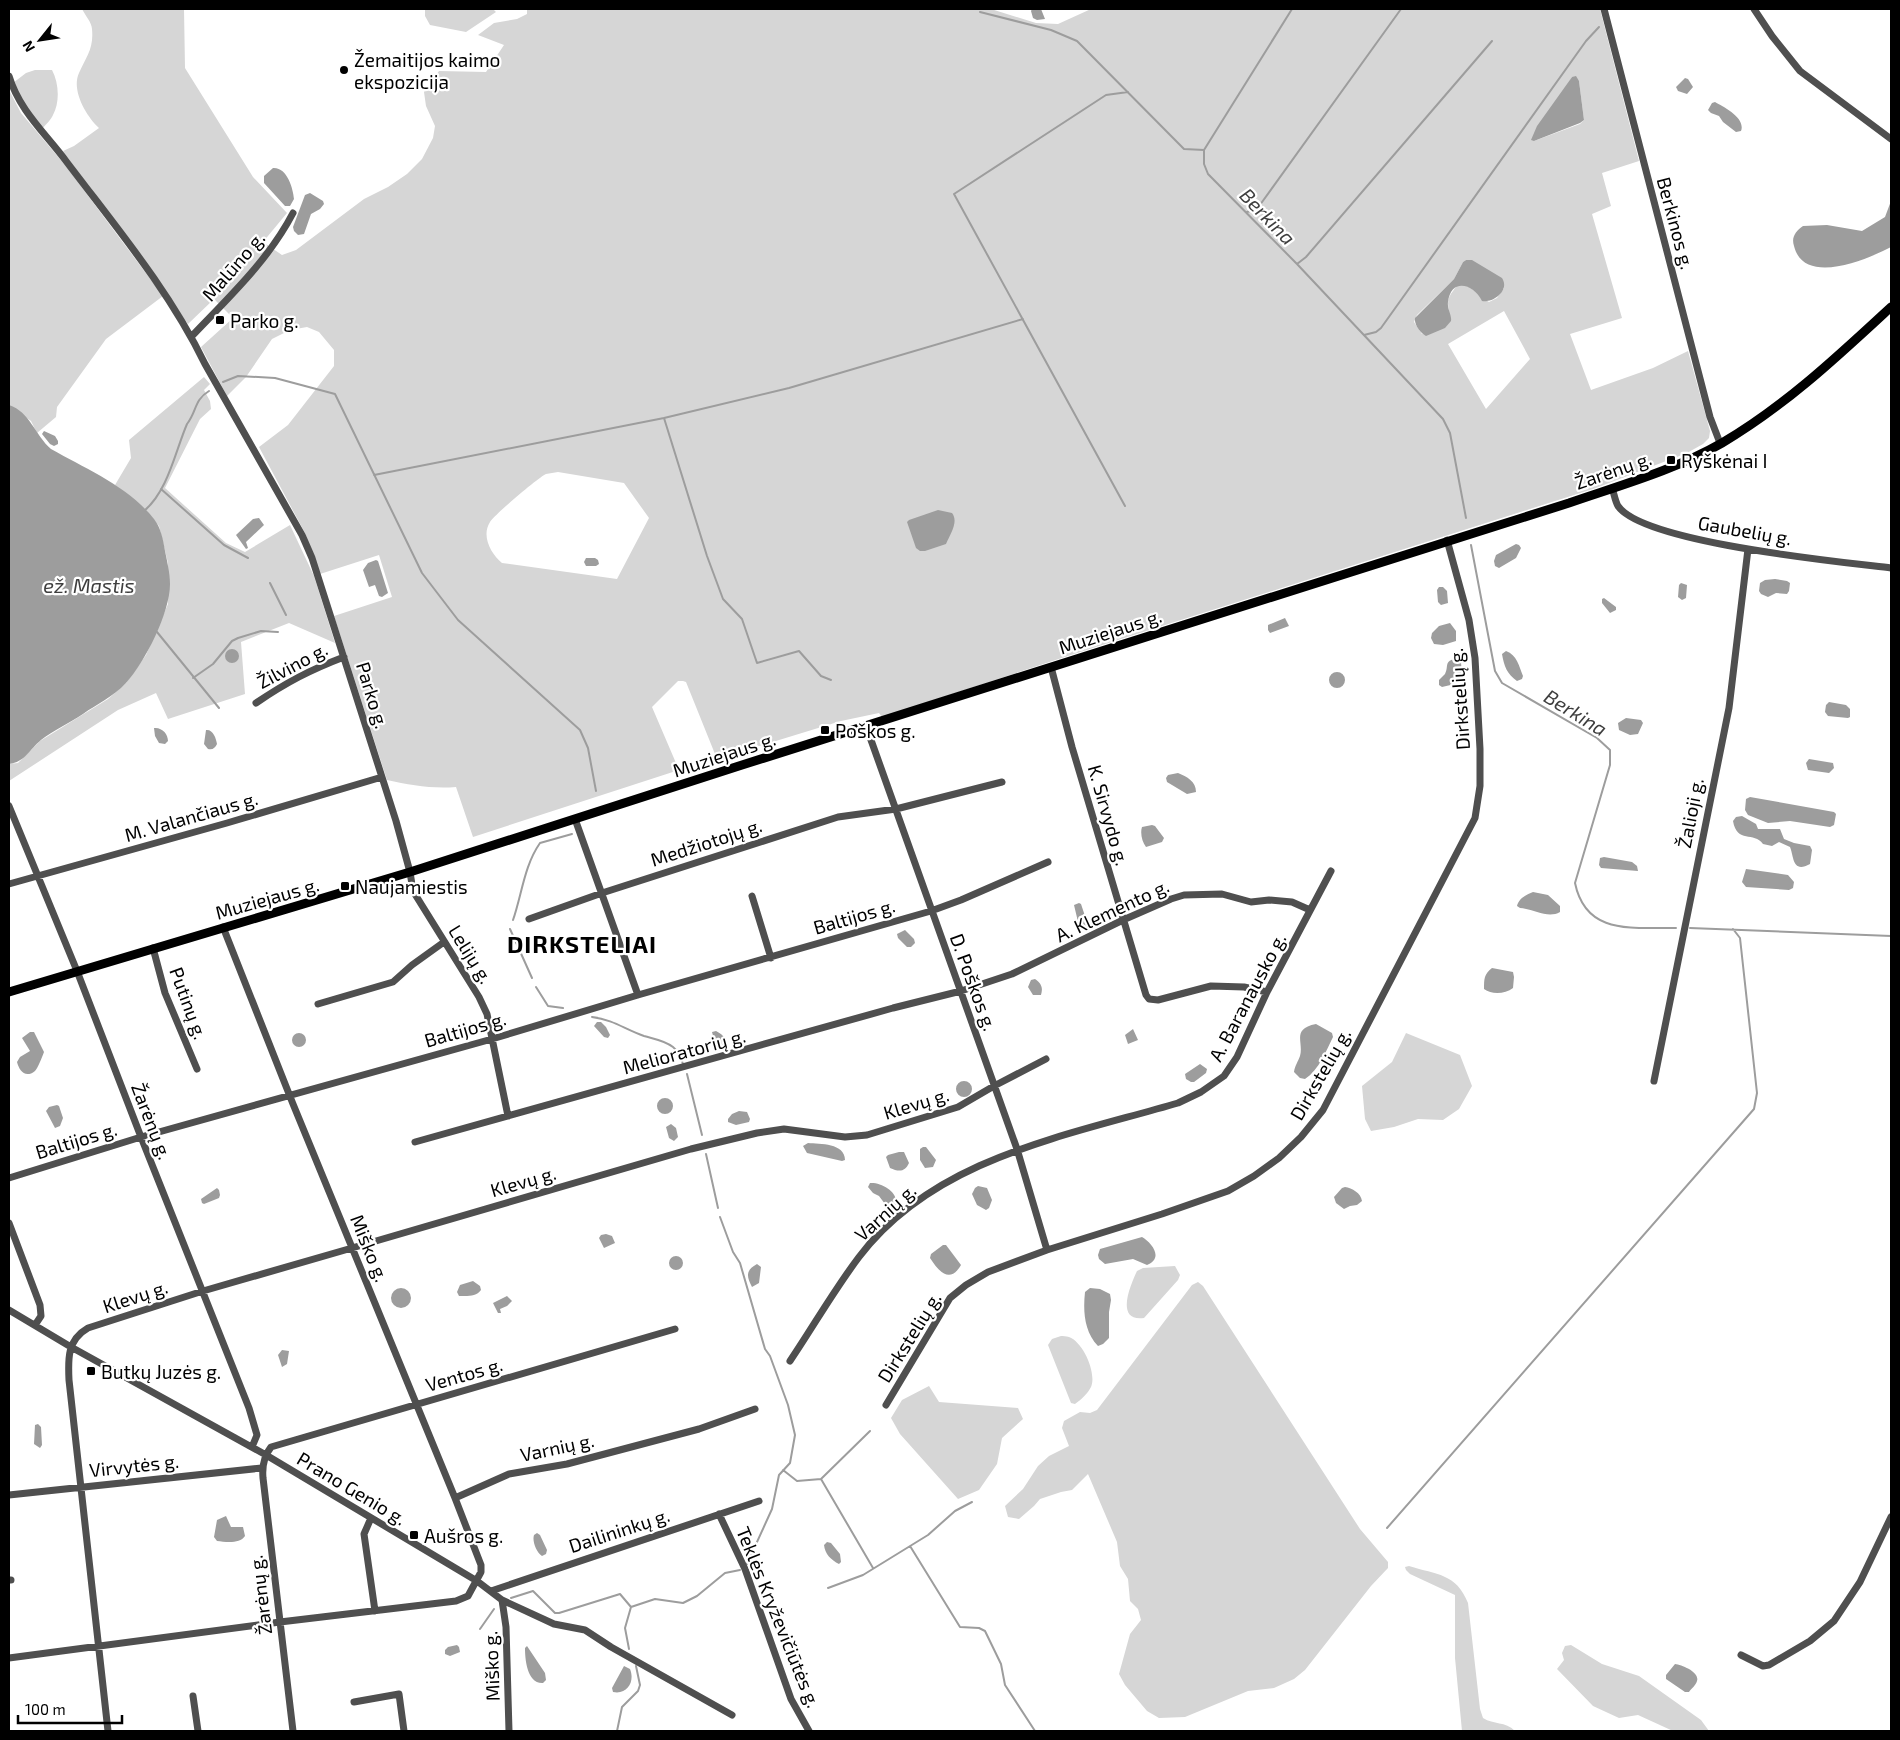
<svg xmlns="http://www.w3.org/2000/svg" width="1900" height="1740" font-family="'Exo 2',sans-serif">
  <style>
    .green { fill: #d6d6d6; fill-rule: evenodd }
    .water { fill: #9d9d9d }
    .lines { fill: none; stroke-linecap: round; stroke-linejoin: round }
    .stream { stroke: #9d9d9d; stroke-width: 2 }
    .minor { stroke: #4f4f4f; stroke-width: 7 }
    .major { stroke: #000; stroke-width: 9 }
    .poi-dot { fill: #000; stroke: #fff; stroke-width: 2 }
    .labels { text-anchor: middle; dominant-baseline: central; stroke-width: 4.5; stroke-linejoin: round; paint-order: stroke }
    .poi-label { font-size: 19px; fill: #000; stroke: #fff; text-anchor: start }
    .street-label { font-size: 19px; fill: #000; stroke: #fff }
    .water-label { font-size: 20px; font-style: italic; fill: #3e3e3e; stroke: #fff }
    .district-label { font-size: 24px; font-weight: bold; letter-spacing: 1px; fill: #000; stroke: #fff }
  </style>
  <rect width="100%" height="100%" fill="#fff"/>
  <path class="green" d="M82,9h102l1,59 68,109 34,36 -24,29 19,13 14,-5 68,-51 24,-12 19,-13 15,-15 11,-21 2,-12 -9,-20 -2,-14 15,-21 47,1 18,-27 -26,-10 16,-12 23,-4 10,-5v-5h464l45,14 22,1 33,-15h509l39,152 -37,12 9,33 -19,8 30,104 -52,16 21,56 62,-22 35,-17 22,80 -1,7 -6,6 -16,9 -91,35 -522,166 -192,63 -3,-4 -38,8 -124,38 -31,-77 -3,-1h-5l-26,26 27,63 -206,67 -17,-50c-24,2 -46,-2 -69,-7l-53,-164 58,-19 -13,-42 -59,19 -15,-41 -46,-86 29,-22 46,-59v-16l-15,-18 -12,-5 -17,3 -18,9 -26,38 -19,19 -26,-49 32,-29 -19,-19 -26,25 -125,-173 11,-5 25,-18c-13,-12 -28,-38 -20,-55 7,-16 15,-24 13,-44 0,-6 -7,-14 -10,-20zM1572,77l7,4 5,39 -4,4 -46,17zM1466,260l38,28 -7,10 -8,4c-10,-6 -27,-27 -36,-11 -5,6 -6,12 -4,19l-27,24 -8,-12 3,-7 37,-36 9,-17zM1504,311l26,48 -44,50 -38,-65zM558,472l66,11 25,35 -32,61 -115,-16c-11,-9 -21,-27 -12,-41 4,-7 49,-45 56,-48 4,-1 8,-1 12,-2z
    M425,9h68l3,3 -30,20 -36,-7 -5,-9z
    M35,70h17c7,13 8,32 1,45 -2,5 -7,9 -10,13l-16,-19 -14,-26 13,-10z
    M9,90l12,23 44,52 98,131 -57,43 -49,68 -1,10 -19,16 -6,-12 -22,-16z
    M204,377l6,7 -6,6 6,11 1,8 -11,10 -35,69 61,55 19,9 45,-27 24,51 21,67 -46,-20 -48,19 4,52 -77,25 -12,-26 -38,17 -109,71v-17l9,-1 22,-22 68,-42 18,-16 20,-28 22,-51v-41l-9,-37 -13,-16 -31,-25 16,-27 -2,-18z
    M1406,1033l54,22 12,31 -13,23 -16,11 -25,-1 -24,8 -23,4 -6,-12 -3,-33 30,-24z
    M1175,1266l5,9 -2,5 -34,38c-30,4 -13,-34 -7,-47l6,-3z
    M1198,1282l5,4 157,243 28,33v6l-17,18 -66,84 -11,9 -20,9 -26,3 -63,26 -26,1 -12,-7 -22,-26 -6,-11 11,-40 11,-14 -3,-11 -8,-8 -2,-22 -8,-13 -3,-24 -29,-68 -16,16 -11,2 -21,7 -6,7 -15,13 -11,-2 -3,-11 18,-17 15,-23 11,-10 20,-10 -7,-18 2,-7 16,-9 10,1 7,-3 95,-125z
    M1061,1336c2,0 5,0 8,1 14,5 28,36 22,50 -3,6 -10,13 -16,17l-4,-1 -23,-58 4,-6z
    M929,1386l10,16 79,6 5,11 -21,19 -5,26 -18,26 -21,9 -58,-65 -9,-16 11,-18z
    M1409,1566c28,9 47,7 59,37l12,106 3,9c11,7 22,3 32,13h-53l-7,-73v-63l-45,-21 -4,-4 -1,-3z
    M1571,1645l31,19 37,12 62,44 8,11h-36l-35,-16 -19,3 -26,-12 -36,-37 7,-9 -2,-7 3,-7z"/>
  <path class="water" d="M1032,9h9l4,10 -8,1 -4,-2 -2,-7z
    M1576,76l3,5 5,39 -4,3 -46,18 -3,-1 6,-14 35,-49z
    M1685,78l3,1 5,8 -6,7 -9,-3 -2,-4z
    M1715,102c9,5 31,16 26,29l-5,1 -13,-10 -4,-6 -8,-3 -3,-3 4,-7z
    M273,168c14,-1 20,20 21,31l-4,7h-5l-21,-23v-7z
    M310,193l13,8 1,3 -4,5 -9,5 -7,20 -6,1 -4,-4 -1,-4 12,-32z
    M1891,201v46c-23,12 -87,40 -97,-1 -3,-9 2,-15 9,-20l24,-1 35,6 23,-14z
    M1466,260h6l30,18c8,12 -8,25 -20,23 -8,-17 -31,-24 -34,1 -1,7 4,13 3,19l-6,7 -19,8c-5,-3 -12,-11 -11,-18l39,-39 9,-17z
    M9,405c21,7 26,30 42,44 35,20 77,37 103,70 7,9 9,20 11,32 2,10 5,22 5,33 0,29 -25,78 -44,99 -13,14 -29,21 -43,31 -13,9 -31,17 -42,26 -12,10 -16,22 -32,24z
    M44,431l11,5 3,5v3l-4,2 -4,-2 -8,-10z
    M938,510l14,3c7,9 -2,21 -6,31l-21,7h-5l-4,-3 -9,-26 2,-2z
    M259,518l5,7 -18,17 2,6 -2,1 -10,-14 17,-16z
    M1516,544l3,1 2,3 -5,10 -17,10 -4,-2 -1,-5 2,-6z
    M586,558h9l3,2 1,4 -3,2h-10l-2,-4z
    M376,560l2,1 10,32 -6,4 -3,-1 -4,-11 -6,2 -6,-17 5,-7z
    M1775,579l12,2 3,2 -1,8 -2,3 -11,-1 -8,4 -7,-3 -2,-3 1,-8 5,-3z
    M1681,583l6,2 -1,13 -4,2 -4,-3 1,-12z
    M1439,587h4l4,4 1,12 -7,2 -3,-3 -1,-12z
    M1604,598l12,9v3l-6,3 -8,-10v-4z
    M1285,618l4,8 -19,7 -2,-3v-5z
    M1450,623l6,8v10l-13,4 -9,-1 -3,-6 1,-5 7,-7z
    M225 656a7 7 0 1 1 14 0a7 7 0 1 1-14 0Z
    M1506,651c11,4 13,15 17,25l-1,3 -5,2c-10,-7 -13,-15 -15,-27z
    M1454,659h5l2,3 1,14 -3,7 -17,4 -3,-2v-5c2,-2 4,-4 6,-6 4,-8 -1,-12 9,-15z
    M1329 680a8 8 0 1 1 16 0a8 8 0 1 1-16 0Z
    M1829,702l17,3 4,4v8l-2,1 -20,-2 -3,-4 1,-7z
    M1626,718l15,2 2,3 -5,11 -8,1 -11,-5 -1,-7z
    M154,728c8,-1 14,6 14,13l-3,3 -6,-1 -4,-7z
    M206,730c7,-1 10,8 11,14 -2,4 -4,6 -9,5l-4,-5z
    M1809,759l24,4 1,5 -5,5 -21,-3 -2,-7z
    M1178,773c9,4 18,8 18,19l-9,2 -20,-12 -1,-4 2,-3z
    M1750,797l84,15 2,2 -2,11 -4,2 -40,-6 -22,2 -20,-8 -3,-5 1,-11z
    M1742,816l14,8 2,5h22l4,10 10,4 16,3 2,4 -2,14c-18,10 -16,-8 -20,-17l-11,-5 -7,4 -9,-2c-9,-13 -26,0 -30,-23l3,-4z
    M1152,825l3,1 9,12 -2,4 -16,5c-4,-5 -6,-14 -4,-20z
    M1604,857l28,5 5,4 1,5 -37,-3 -2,-3 1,-7z
    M1746,869l42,6 6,7 -1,6 -4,2 -43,-3 -4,-5z
    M1533,892l15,3 12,11v6c-12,7 -27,-3 -40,-4l-3,-2c2,-8 9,-11 16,-14z
    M1079,903l2,1 7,21 -3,2 -6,-1 -5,-21z
    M905,930l9,9 1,4 -4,4h-4l-9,-9 -1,-4z
    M1492,968l21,4 1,5 -1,11c-8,6 -21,7 -29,1 0,-10 0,-15 8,-21z
    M1035,979c7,5 8,9 6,16h-8l-5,-8 3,-7z
    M597,1022h4l5,5 4,8 -2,3 -4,-1 -10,-11z
    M1316,1024l16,9 1,4c-7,14 -14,33 -28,42l-5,-1 -6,-6c1,-7 4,-10 6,-16 4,-14 -9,-27 16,-32z
    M1133,1029l5,11 -10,4 -3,-9z
    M716,1031c6,3 10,7 11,13l-4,3h-7l-4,-15z
    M30,1032h4l10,20c-2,5 -6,16 -9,19 -10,8 -16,-1 -18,-9l3,-5 10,-6 -8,-13z
    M292 1040a7 7 0 1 1 14 0a7 7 0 1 1-14 0Z
    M1200,1064l7,5 -1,4 -12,9h-3l-5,-3 -1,-5z
    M956 1089a8 8 0 1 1 16 0a8 8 0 1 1-16 0Z
    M657 1106a8 8 0 1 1 16 0a8 8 0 1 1-16 0Z
    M57,1105l2,1 4,12 -3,8 -5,2 -9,-17 3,-4z
    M739,1111l8,1 3,7 -1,3 -13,3 -8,-3v-3l4,-5z
    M671,1124l5,4 2,9 -4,4 -5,-3 -3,-11z
    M808,1143c12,1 37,0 37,17l-3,1 -35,-8 -4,-7z
    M923,1147h3l10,13 -3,7 -8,1 -5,-8v-11z
    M899,1152h5l5,11c-4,9 -10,9 -19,5l-4,-11 2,-2z
    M870,1183c11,-1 29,9 26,22l-8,3 -9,-12 -6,-3 -5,-6z
    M978,1186l9,2 5,12 -3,8 -3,2 -9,-5 -5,-11 3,-6z
    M1345,1187c7,1 16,6 17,14l-5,4 -7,1 -6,3 -8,-6 -2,-6 8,-9z
    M217,1188l2,2 1,5 -1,3 -15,6 -2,-1 -1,-4z
    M606,1234l6,2 3,7 -11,5 -5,-10 2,-3z
    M1142,1237c10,6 22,21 5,28l-14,-6 -28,5 -6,-5 -1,-4 2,-6z
    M943,1245h3l15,20c-11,19 -22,7 -31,-7l1,-4z
    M669 1263a7 7 0 1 1 14 0a7 7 0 1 1-14 0Z
    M757,1264l4,3 -2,16 -7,4c-6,-11 -6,-17 5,-23z
    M473,1281l7,5 1,4c-5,7 -13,6 -22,6l-2,-4 3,-7z
    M391 1298a10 10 0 1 1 20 0a10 10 0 1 1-20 0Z
    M1090,1288l10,1 10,5 1,6 -2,12v26l-6,6 -5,2c-14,-15 -15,-35 -13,-54z
    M507,1296l5,5 -5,5 -7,3 1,4h-3l-5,-10z
    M282,1350l7,1 -2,13 -5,3 -4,-12z
    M38,1424l3,3 1,18 -2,3 -6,-4 1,-19z
    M226,1516l5,11h12l2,9c-5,8 -19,6 -28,5l-3,-4 3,-17z
    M537,1533l3,2 7,15 -1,4 -4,2c-6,-4 -10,-15 -8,-21z
    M827,1542l4,1 9,11 1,8 -2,2c-8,-4 -14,-10 -15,-19z
    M457,1645l2,2 1,5 -10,4 -5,-2v-4l3,-3z
    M527,1646l18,27 1,7 -3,3c-16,1 -18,-24 -18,-35z
    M1675,1664c7,1 25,8 22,17 -1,4 -6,8 -8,11h-4l-19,-13v-4z
    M624,1666l6,3c5,12 -2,26 -17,23l-1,-4z"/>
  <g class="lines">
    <path class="stream" d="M980,12l71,18 26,11 107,108 20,1v14l4,10 89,90 146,155 7,14 16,85
      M1204,150l88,-141
      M1247,212l10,-3 144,-200
      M1297,264l9,-7 186,-216
      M1364,335l12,-3 5,-4 205,-287 13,-14
      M223,382l15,-6 37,2 60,16 87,179 36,47 122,110 8,18 8,43
      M664,418l125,-30 234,-69
      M374,475l290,-57 43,138 16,43 19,20 15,44 42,-12 22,25 10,4
      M161,489l63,56 24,13
      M1125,506l-171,-312 152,-99 22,-3
      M144,511c24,-20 31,-59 43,-87 10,-13 7,-24 22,-33
      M1471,545l24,126 7,12 95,55 13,12v15l-35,118c11,53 58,44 101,45
      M270,583l16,32
      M157,632l62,76
      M193,678l20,-14 19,-23 6,-3 23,-7 17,1
      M513,920c9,-26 11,-54 27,-77l32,-9
      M1690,928l201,8
      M510,929l22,49
      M536,987l12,19 15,2
      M592,1017c22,3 32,12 52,19 10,3 20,4 29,11 6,5 8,10 10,17
      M687,1074l15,61
      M706,1154l12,54
      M720,1217l13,35 7,11 25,86 5,7 18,49 7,30 -5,28 -11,12 -7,34 -25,55
      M783,1470l14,11 24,-2 52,89
      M821,1479l49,-48
      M1387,1528l367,-419 3,-16 -17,-155 -7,-9
      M910,1546l50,81 19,1 6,3 16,33 4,21 30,46
      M828,1588l35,-13 65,-40 27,-24 17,-9
      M511,1598l22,-7 22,22h4l61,-19 11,13
      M480,1629l14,-20
      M629,1649l-4,-21 6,-21 24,-8 28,4 14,-7 28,-23 15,-3
      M617,1731l5,-24 16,-16 2,-6 -4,-19"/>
    <path class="minor" d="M1604,9l106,408 10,26
      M1754,9l18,27 28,35 91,68
      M9,76c10,34 36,57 57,85 49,65 103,129 139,203l97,171 10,23 84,263 14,51 3,19 66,106 8,17 21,102
      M191,337c37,-39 77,-76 102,-124
      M1612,488c2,5 3,13 6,18 25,37 224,56 273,62
      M1051,667l21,80 74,248 3,4 9,1 53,-14 33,1 23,5
      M256,703c31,-21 54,-33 88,-46
      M866,726l151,423 30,101
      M9,806l68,165 64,166 108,271 8,27 -5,12
      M575,819l63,176
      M9,884l218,-61 155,-46
      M752,896l19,62
      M529,919l73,-26 236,-76 58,-8 106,-27
      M153,948l12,45 32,76
      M318,1004l75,-22 19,-17 32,-23
      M1654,1081l75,-373 19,-159
      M415,1142l478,-134 68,-17 51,-17 111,-54 48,-21 13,-4 38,-1 29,8 18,-2 23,2 18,8
      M9,1178l132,-41 351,-98 146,-44 293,-84 30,-11 87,-38
      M9,1223l31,82 1,11 -6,9
      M9,1310l62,37 195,108 211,126 25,19 52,24 31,6 26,17 121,68
      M790,1361c23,-34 44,-71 69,-104 75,-99 207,-121 319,-154l23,-11 23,-16 13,-19 30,-65 64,-121
      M886,1405l64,-107 16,-13 22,-13 59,-22 115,-36 66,-23 26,-15 25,-18 22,-21 22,-27 152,-292 5,-32v-37l-5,-91 -6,-38 -22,-80
      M9,1495l253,-27
      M455,1498l54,-24 58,-10 132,-35 56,-20
      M719,1514l26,55 46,130 18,32
      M371,1518l-7,16 11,77
      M9,1580h2
      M491,1591l268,-90
      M502,1600l4,27 3,104
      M1741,1655l22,11 6,-1 41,-24 24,-20 26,-39 31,-65
      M9,1658l271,-36 176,-21 12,-5 13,-24v-7l-26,-67 -162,-394 -70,-177
      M193,1696l5,35
      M354,1702l45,-8 5,37
      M108,1731l-39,-351c-1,-21 -2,-40 19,-52l115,-37 149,-43 339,-99 66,-16 27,-4 61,8 22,-2 91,-28 36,-21 52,-27
      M293,1731l-30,-253c-1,-11 1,-22 8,-31l404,-118"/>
    <path class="major" d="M9,992l401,-120 332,-107 827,-262c52,-18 106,-33 153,-60 63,-37 116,-87 169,-136"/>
  </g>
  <g class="poi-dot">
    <circle cx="344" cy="70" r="5"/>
    <rect x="215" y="315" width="10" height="10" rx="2.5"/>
    <rect x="1666" y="455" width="10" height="10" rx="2.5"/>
    <rect x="820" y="725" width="10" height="10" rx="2.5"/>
    <rect x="340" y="881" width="10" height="10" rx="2.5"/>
    <rect x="86" y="1366" width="10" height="10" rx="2.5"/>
    <rect x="409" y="1530" width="10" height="10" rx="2.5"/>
  </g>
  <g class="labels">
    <g class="poi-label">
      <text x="354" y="59">Žemaitijos kaimo<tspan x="354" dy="22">ekspozicija</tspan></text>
      <text x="230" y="320">Parko g.</text>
      <text x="1681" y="460">Ryškėnai I</text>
      <text x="835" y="730">Poškos g.</text>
      <text x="355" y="886">Naujamiestis</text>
      <text x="101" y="1371">Butkų Juzės g.</text>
      <text x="424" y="1535">Aušros g.</text>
    </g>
    <g class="street-label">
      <text transform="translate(1676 223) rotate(75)">Berkinos g.</text>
      <text transform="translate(233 266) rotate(-49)">Malūno g.</text>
      <text transform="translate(1613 470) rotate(-19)">Žarėnų g.</text>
      <text transform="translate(1745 530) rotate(10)">Gaubelių g.</text>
      <text transform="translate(1110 631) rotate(-18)">Muziejaus g.</text>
      <text transform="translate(292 665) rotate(-28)">Žilvino g.</text>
      <text transform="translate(373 695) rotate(73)">Parko g.</text>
      <text transform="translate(1459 699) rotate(-94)">Dirkstelių g.</text>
      <text transform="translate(724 754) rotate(-18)">Muziejaus g.</text>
      <text transform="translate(1690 813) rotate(-79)">Žalioji g.</text>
      <text transform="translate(1109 815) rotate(74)">K. Sirvydo g.</text>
      <text transform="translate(191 816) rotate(-16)">M. Valančiaus g.</text>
      <text transform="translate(706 842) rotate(-18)">Medžiotojų g.</text>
      <text transform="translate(267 898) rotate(-16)">Muziejaus g.</text>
      <text transform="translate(1112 910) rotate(-25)">A. Klemento g.</text>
      <text transform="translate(854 916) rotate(-16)">Baltijos g.</text>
      <text transform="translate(471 954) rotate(58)">Lelijų g.</text>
      <text transform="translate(974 982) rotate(70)">D. Poškos g.</text>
      <text transform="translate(1247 997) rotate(-62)">A. Baranausko g.</text>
      <text transform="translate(189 1003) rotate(70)">Putinų g.</text>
      <text transform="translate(465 1029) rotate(-16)">Baltijos g.</text>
      <text transform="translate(684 1051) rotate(-15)">Melioratorių g.</text>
      <text transform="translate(1320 1074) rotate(-60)">Dirkstelių g.</text>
      <text transform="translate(916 1103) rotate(-17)">Klevų g.</text>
      <text transform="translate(152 1121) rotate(69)">Žarėnų g.</text>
      <text transform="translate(76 1140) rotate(-17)">Baltijos g.</text>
      <text transform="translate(523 1181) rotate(-16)">Klevų g.</text>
      <text transform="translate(885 1212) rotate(-42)">Varnių g.</text>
      <text transform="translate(370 1248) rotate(68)">Miško g.</text>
      <text transform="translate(135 1296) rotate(-18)">Klevų g.</text>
      <text transform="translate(909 1337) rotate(-58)">Dirkstelių g.</text>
      <text transform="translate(464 1374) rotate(-16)">Ventos g.</text>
      <text transform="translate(557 1447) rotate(-12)">Varnių g.</text>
      <text transform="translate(134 1465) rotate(-6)">Virvytės g.</text>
      <text transform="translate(352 1488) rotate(31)">Prano Genio g.</text>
      <text transform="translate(619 1530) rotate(-18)">Dailininkų g.</text>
      <text transform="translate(260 1595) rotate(-97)">Žarėnų g.</text>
      <text transform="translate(779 1617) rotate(68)">Teklės Kryževičiūtės g.</text>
      <text transform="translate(491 1666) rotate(-92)">Miško g.</text>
    </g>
    <g class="water-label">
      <text transform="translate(1268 216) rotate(46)">Berkina</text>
      <text x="89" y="585">ež. Mastis</text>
      <text transform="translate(1576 712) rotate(32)">Berkina</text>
    </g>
    <g class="district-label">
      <text x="582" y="943">DIRKSTELIAI</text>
    </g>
  </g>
  <rect width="1900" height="1740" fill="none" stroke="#000000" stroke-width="20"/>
  <g transform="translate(40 40) rotate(240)" stroke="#ffffff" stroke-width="4" paint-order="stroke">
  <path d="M0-4L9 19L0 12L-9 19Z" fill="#000000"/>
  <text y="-8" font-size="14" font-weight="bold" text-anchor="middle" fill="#000000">N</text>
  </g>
  <path d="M18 1715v8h104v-8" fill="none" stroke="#000000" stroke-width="2.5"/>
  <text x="25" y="1715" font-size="15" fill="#000000" stroke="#ffffff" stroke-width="4" paint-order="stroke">100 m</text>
</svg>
